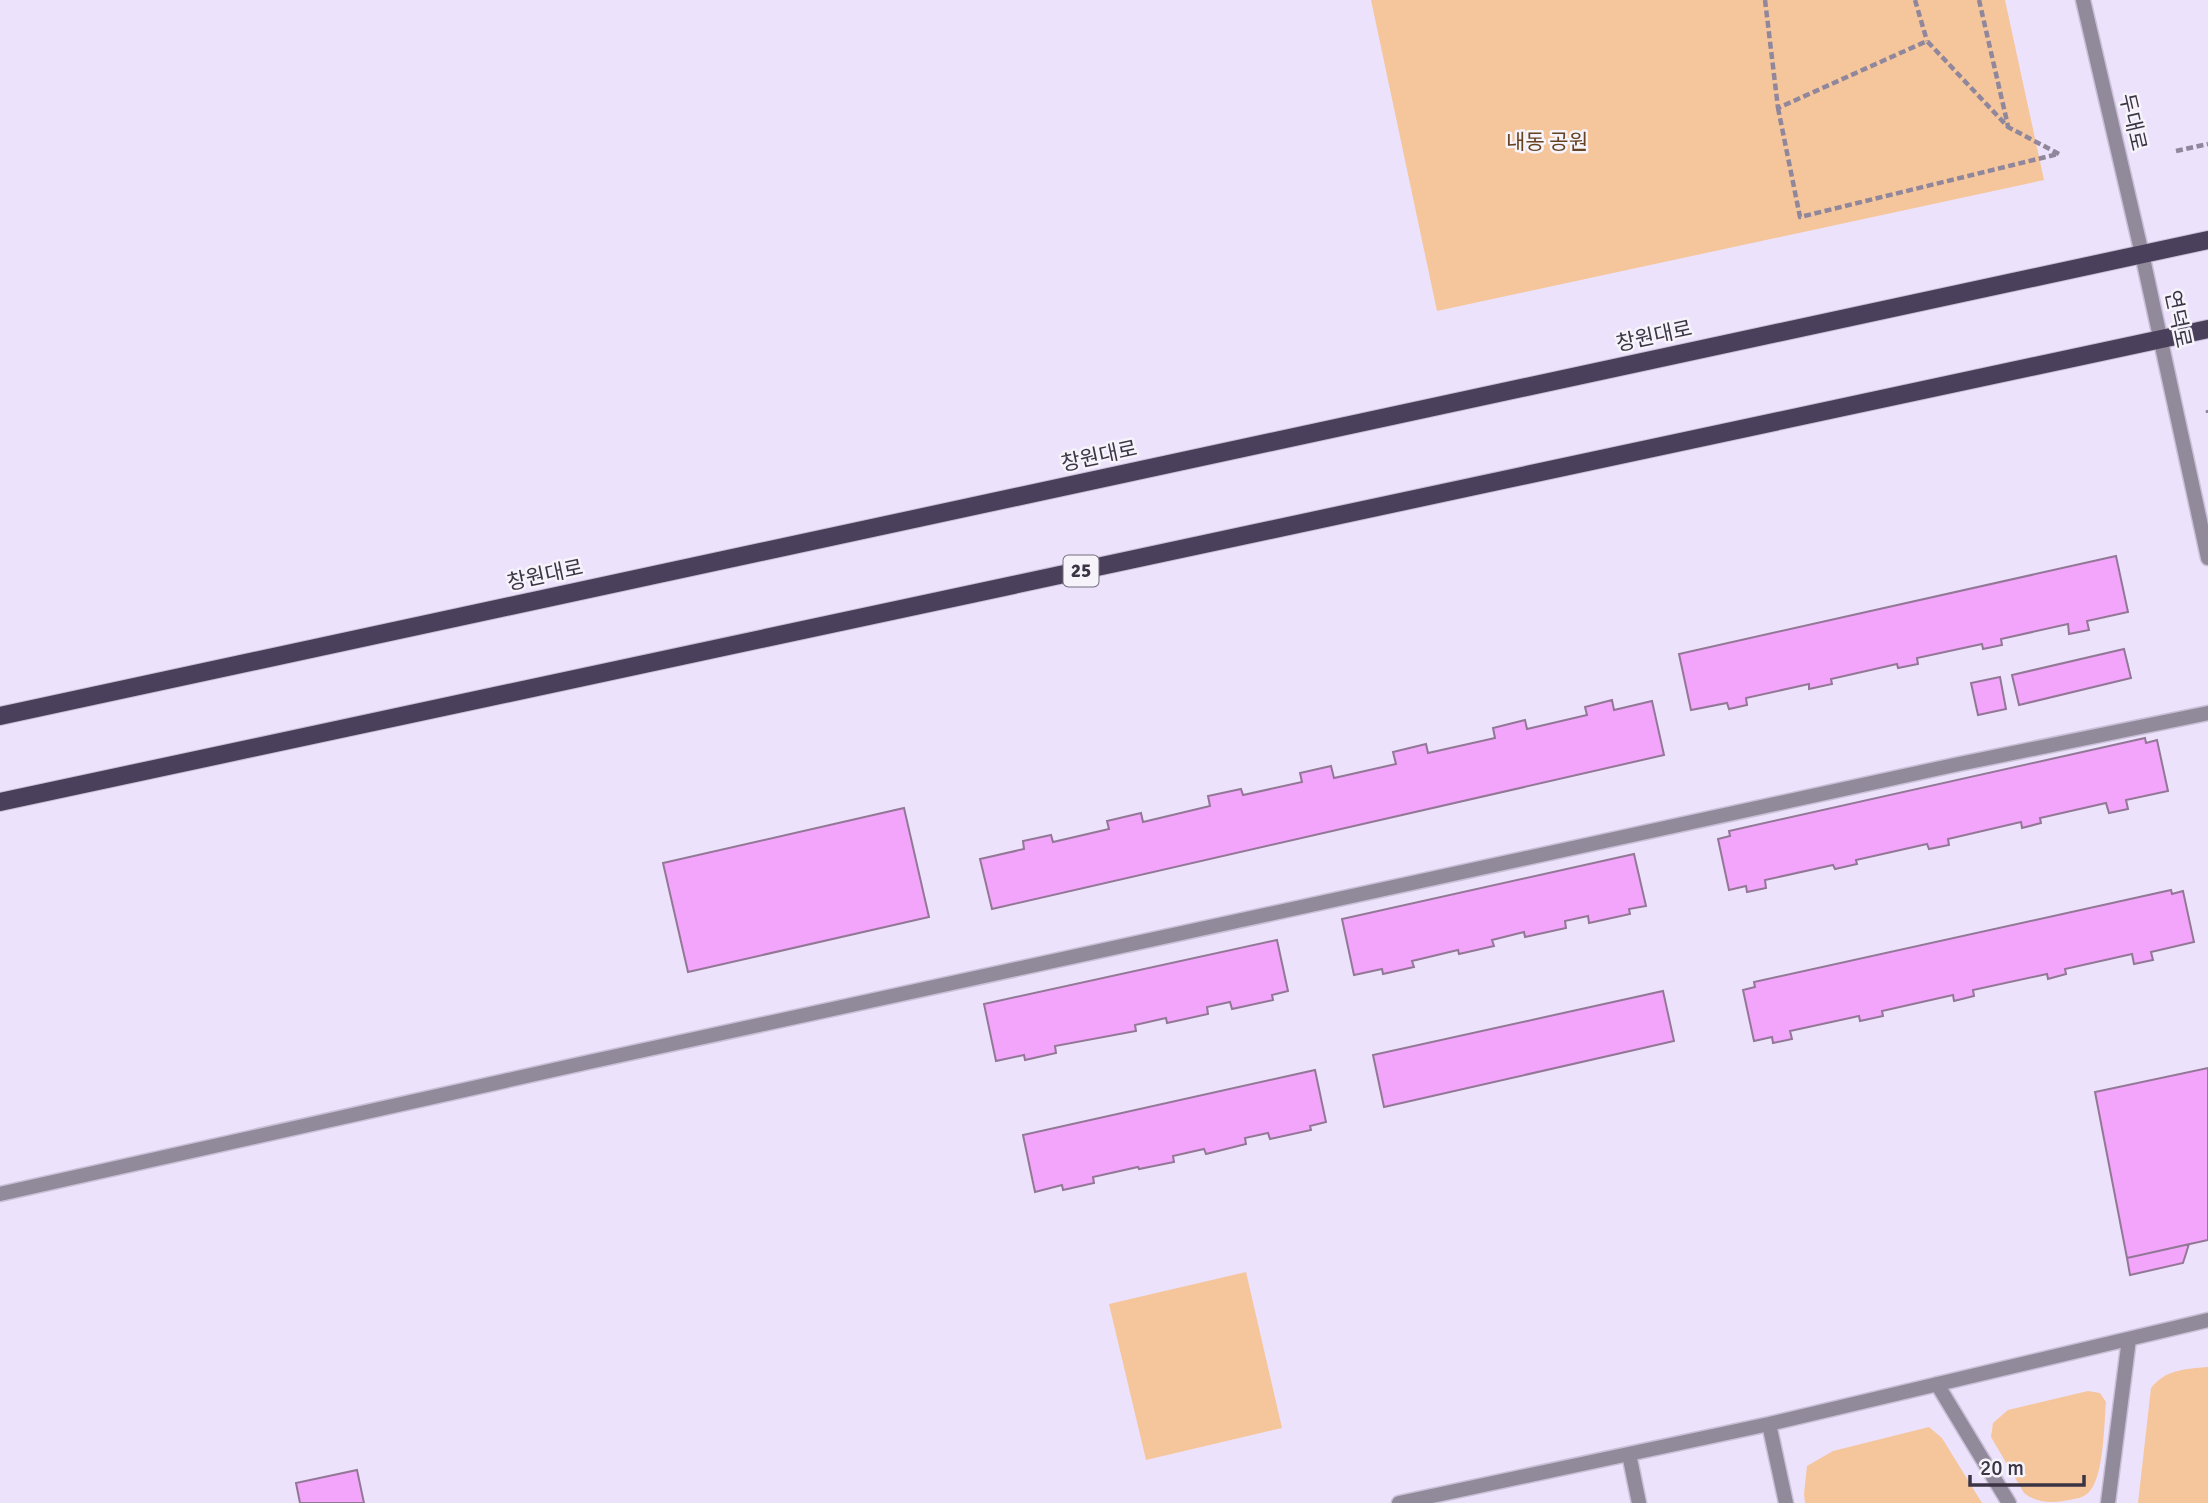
<svg xmlns="http://www.w3.org/2000/svg" width="2208" height="1503" font-family="Signika,'Noto Sans KR',sans-serif">
  <style>
    .green { fill: #f5c69c }
    .building { fill: #f2a5fa; stroke: #937796; stroke-width: 2 }
    .lines { fill: none; stroke-linecap: round; stroke-linejoin: round }
    .service-casing { stroke: #c9bfd6; stroke-width: 17 }
    .minor-casing { stroke: #c9bfd6; stroke-width: 17 }
    .tertiary-casing { stroke: #c9bfd6; stroke-width: 17 }
    .primary-casing { stroke: #c9bfd6; stroke-width: 20 }
    .path { stroke: #90879c; stroke-width: 4.5; stroke-dasharray: 7 3.5; stroke-linecap: butt }
    .service { stroke: #918a9b; stroke-width: 14 }
    .minor { stroke: #918a9b; stroke-width: 14 }
    .tertiary { stroke: #918a9b; stroke-width: 14 }
    .primary { stroke: #4b405b; stroke-width: 18 }
    .labels { text-anchor: middle; dominant-baseline: central; stroke-width: 5; stroke-linejoin: round; paint-order: stroke }
    .shield { fill: #f6f3fb; stroke: #736d7b; stroke-width: 2 }
    .shield-label { font-size: 19px; font-weight: bold; fill: #3b3444 }
    .street-label { font-size: 21px; fill: #3b3444; stroke: #f6f3fb }
    .park-label { font-size: 21px; fill: #654220; stroke: #f6f3fb }
  </style>
  <rect width="100%" height="100%" fill="#ece2fb"/>
  <path class="green" d="M1371,0h634l39,180 -607,131z
    M1246,1272l36,156 -136,32 -37,-156z
    M2208,1367v136h-70l13,-115c15,-19 35,-19 57,-21z
    M2088,1391l12,2 6,9c-2,22 -2,75 -17,90 -6,7 -17,7 -25,9 -16,2 -27,2 -40,-8l-33,-56 2,-14 15,-13z
    M1929,1427l13,11 40,65h-177l-1,-9 3,-28 26,-15z"/>
  <path class="building" d="M2116,556l12,56 -41,9 2,9 -20,4 -1,-10 -67,15 1,6 -19,4 -1,-5 -65,14 1,6 -20,4 -1,-4 -66,15 1,5 -23,5v-5l-63,14 1,7 -18,4 -2,-6 -36,7 -12,-56z
    M2124,649l7,29 -112,27 -7,-30z
    M2000,677l6,32 -28,6 -7,-32z
    M1612,700l2,10 38,-9 12,54 -672,154 -12,-50 44,-10 -1,-8 28,-6 2,7 56,-13 -2,-8 34,-8 2,9 67,-16 -2,-10 33,-7 2,6 59,-13 -2,-9 31,-7 3,12 62,-14 -3,-12 33,-8 2,9 67,-15 -2,-10 32,-8 2,9 60,-14 -2,-8z
    M2145,738l1,5 11,-3 11,51 -42,9 2,9 -19,4 -3,-10 -66,15 1,5 -19,5 -1,-6 -73,17 1,6 -20,4 -2,-5 -71,16 1,4 -22,5 -2,-4 -68,15 1,8 -19,4 -1,-6 -17,4 -11,-51 12,-3 -1,-5z
    M904,808l25,109 -241,55 -25,-109z
    M1634,854l12,52 -17,3 1,5 -41,9 -1,-7 -23,5 1,7 -41,9 -1,-5 -32,8 2,6 -35,8 -1,-4 -46,11 2,6 -31,7 -1,-5 -28,6 -12,-56z
    M2171,890l1,4 11,-3 11,51 -43,10 2,8 -19,4 -2,-10 -67,15 1,5 -18,5 -1,-5 -74,16 1,6 -20,5 -1,-6 -71,16 1,5 -23,5 -1,-5 -69,15 2,8 -19,4 -1,-6 -18,4 -11,-51 12,-3 -1,-5z
    M1277,940l11,51 -16,4 1,5 -41,9 -2,-7 -23,5 1,7 -41,9 -1,-5 -31,7 1,6 -81,15 1,7 -31,7 -1,-5 -28,6 -12,-57z
    M1663,991l11,50 -290,66 -11,-52z
    M2208,1068v172l-81,18 -32,-166z
    M1315,1070l11,52 -16,4 1,4 -41,9 -2,-6 -23,5 1,6 -40,10 -2,-5 -31,7 1,6 -35,7 -1,-2 -45,10 1,6 -31,7 -1,-5 -27,7 -12,-57z
    M2189,1244l-6,19 -53,12 -3,-17z
    M357,1470l7,33h-64l-4,-20z"/>
  <g class="lines">
    <g class="service-casing">
      <path id="service" d="M1937,1384l72,119
        M1769,1424l17,79
        M1629,1454l10,49
        M1399,1503l370,-79 439,-104
        M2108,1503l21,-164"/>
    </g>
    <g class="minor-casing">
      <path id="minor" d="M0,1194l589,-132 1370,-298 249,-51"/>
    </g>
    <g class="tertiary-casing">
      <path id="tertiary" d="M2083,0l59,254 66,304"/>
    </g>
    <g class="primary-casing">
      <path id="primary" d="M0,716l2208,-476
        M0,802l2208,-473"/>
    </g>
    <path class="path" d="M1765,0l13,108 149,-67 81,86 51,27
      M1915,0l12,41
      M1979,0l29,126
      M1778,108l22,109 258,-63
      M2176,151l32,-7
      M2208,410v3"/>
    <use href="#service" class="service"/>
    <use href="#minor" class="minor"/>
    <use href="#tertiary" class="tertiary"/>
    <use href="#primary" class="primary"/>
  </g>
  <g class="labels">
    <rect class="shield" x="1063.5" y="555.5" width="35" height="31" rx="5"/>
    <g class="shield-label">
      <text x="1081" y="571">25</text>
    </g>
    <g class="street-label">
      <text transform="translate(2133 122) rotate(77)">두대로</text>
      <text transform="translate(2178 319) rotate(78)">연덕로</text>
      <text transform="translate(1654 336) rotate(-12)">창원대로</text>
      <text transform="translate(1099 456) rotate(-12)">창원대로</text>
      <text transform="translate(545 575) rotate(-12)">창원대로</text>
    </g>
    <g class="park-label">
      <text x="1547" y="142">내동 공원</text>
    </g>
  </g>
  <path d="M1970 1475v10h114v-10" fill="none" stroke="#3b3444" stroke-width="3.5"/>
  <text x="1980" y="1475" font-size="21" fill="#3b3444" stroke="#f6f3fb" stroke-width="5" paint-order="stroke">20 m</text>
</svg>
